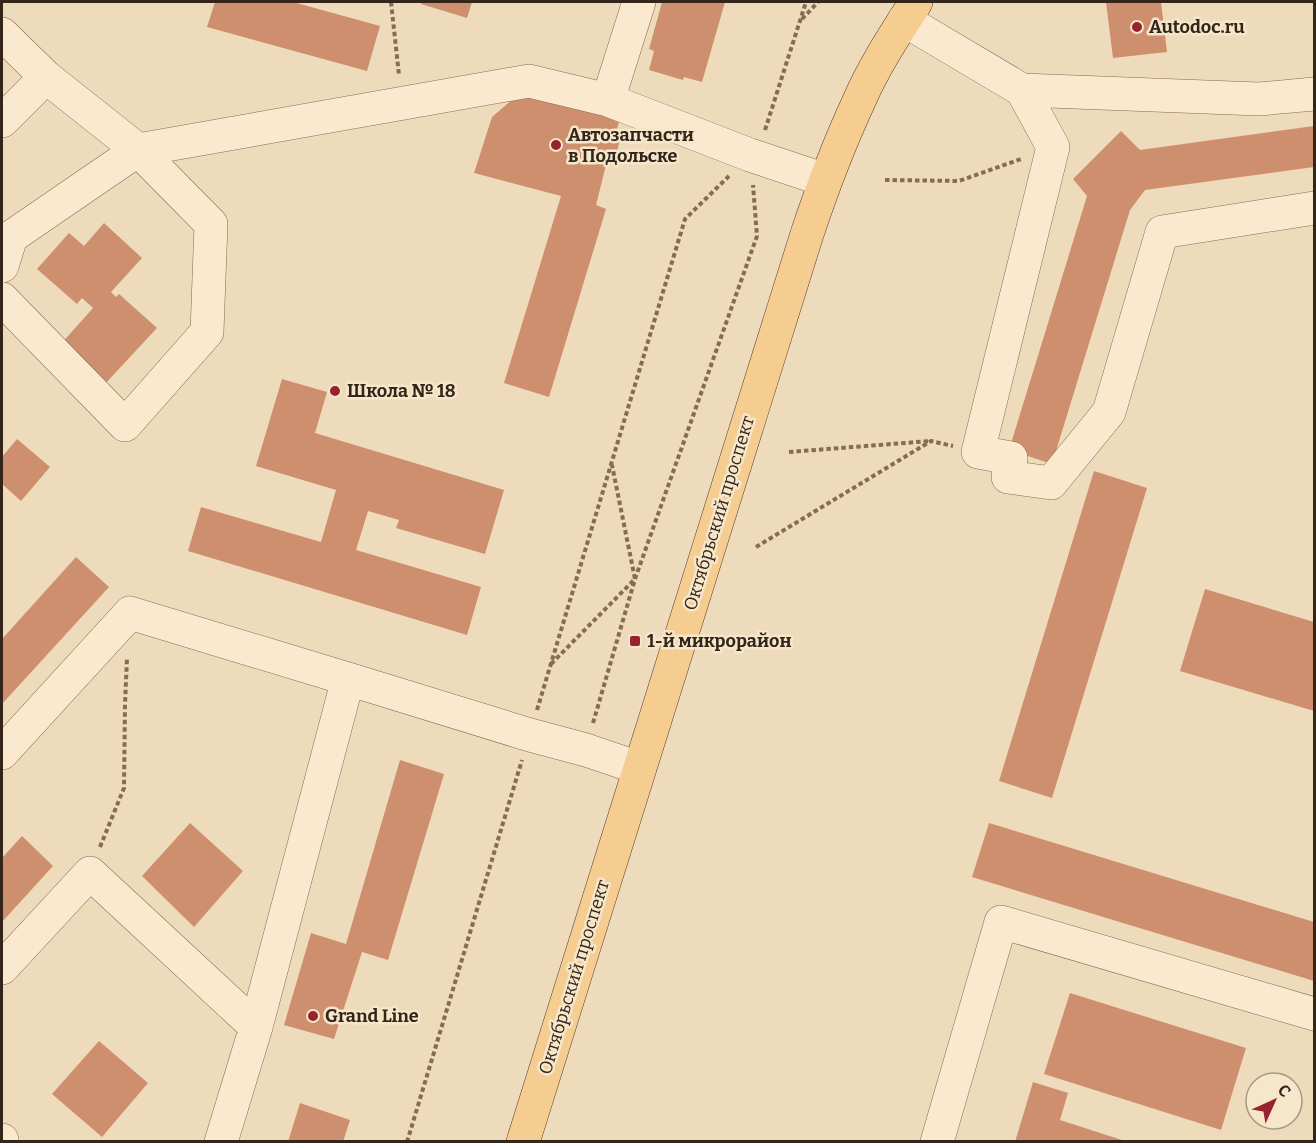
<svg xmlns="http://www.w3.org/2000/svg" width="1316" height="1143" font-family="Bitter,serif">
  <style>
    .building { fill: #ce8f6f }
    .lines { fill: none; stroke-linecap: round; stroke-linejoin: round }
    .minor-casing { stroke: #866b55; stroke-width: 34 }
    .major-casing { stroke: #533a2a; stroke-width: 34 }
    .path { stroke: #866b55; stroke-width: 4; stroke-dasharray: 4.5 3; stroke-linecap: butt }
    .minor { stroke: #fae9ce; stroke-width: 33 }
    .major { stroke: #f5cd90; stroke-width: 33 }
    .poi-dot { fill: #96232d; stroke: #f6e6ca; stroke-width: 2 }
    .labels { text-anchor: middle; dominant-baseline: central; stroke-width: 5; stroke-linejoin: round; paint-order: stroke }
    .poi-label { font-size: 18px; font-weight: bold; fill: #34251a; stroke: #f6e6ca; text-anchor: start }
    .street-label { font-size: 18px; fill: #34251a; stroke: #f6e6ca }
  </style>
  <rect width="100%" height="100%" fill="#eedbbb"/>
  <path class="building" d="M215,2h78l87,24 -13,45 -160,-44z
    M422,2h50l-5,16 -46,-14z
    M662,2h63l-23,80 -18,-5 -1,3 -34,-10 5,-19 -5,-2z
    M1106,2h55l6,50 -54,6z
    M522,91l99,24 -4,14 3,11 -5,18 -7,-1 -12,48 10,4 -57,188 -45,-14 57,-187 -87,-23 18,-56z
    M1314,126v41l-169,23 -15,20 -78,254 -43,-14 78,-254 -14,-17 48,-48 19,19z
    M104,223l38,35 -31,34 5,5 3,-3 38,34 -53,57 -44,-40 33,-37 -11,-10 -5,6 -40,-35 32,-36 15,13z
    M282,379l45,13 -12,41 189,57 -19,64 -89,-26 3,-8 -31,-9 -12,39 125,37 -14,48 -279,-84 13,-44 120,35 15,-52 -80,-24z
    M17,439l33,28 -29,34 -19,-17v-27z
    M1094,471l53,17 -95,310 -53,-17z
    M76,557l33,30 -107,117v-65z
    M1205,589l109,33v89l-134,-40z
    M400,760l44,14 -56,186 -26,-8 -28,87 -50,-14 27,-92 35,11z
    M190,823l53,48 -49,56 -52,-51z
    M989,823l325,99v59l-342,-104z
    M22,836l31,30 -51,56v-64z
    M1070,993l176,55 -25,82 -177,-56z
    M99,1041l49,42 -46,54 -50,-43z
    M1033,1082l35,11 -8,27 68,22h-113z
    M300,1103l50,17 -7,22h-55z"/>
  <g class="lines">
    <g class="minor-casing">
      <path id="minor" d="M904,20l118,70 237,9 55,-5
        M2,34l44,43 92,73 391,-69 79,19 142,55 75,25
        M1022,90l31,57 -75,305 33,6 -3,19 43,6 58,-71 53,-180 152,-24
        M608,100l31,-98
        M2,121l44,-44
        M2,266l9,-29 127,-87 73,74 -4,108 -82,93 -123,-126
        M2,753l128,-140 218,66
        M2,968l88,-95 166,154
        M2,1140v2
        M221,1142l35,-115 92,-348 182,56 56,15 53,18
        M937,1142l64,-220 313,92"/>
    </g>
    <g class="major-casing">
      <path id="major" d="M523,1142l284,-908c15,-45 32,-90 52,-133 15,-35 37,-68 57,-99"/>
    </g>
    <path class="path" d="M391,2l8,73
      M802,19l16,-17
      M765,130l41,-128
      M885,180l74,1 62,-22
      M789,452l141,-11
      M756,547l175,-106 22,5
      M551,664l84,-85 -23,-114
      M537,710l148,-491 44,-43
      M593,723l42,-144 122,-343 -4,-51
      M100,847l24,-59 1,-84 2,-46
      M407,1142l115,-382"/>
    <use href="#minor" class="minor"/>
    <use href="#major" class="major"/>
  </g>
  <g class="poi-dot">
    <circle cx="1137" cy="27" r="6"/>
    <circle cx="556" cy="145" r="6"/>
    <circle cx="335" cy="391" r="6"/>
    <rect x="629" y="635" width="12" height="12" rx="3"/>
    <circle cx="313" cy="1016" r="6"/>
  </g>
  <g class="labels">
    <g class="poi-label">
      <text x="1149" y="27">Autodoc.ru</text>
      <text x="568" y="135">Автозапчасти<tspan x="568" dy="21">в Подольске</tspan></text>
      <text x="347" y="391">Школа № 18</text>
      <text x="647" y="641">1-й микрорайон</text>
      <text x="325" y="1016">Grand Line</text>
    </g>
    <g class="street-label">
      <text transform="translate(719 513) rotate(-73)">Октябрьский проспект</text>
      <text transform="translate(574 977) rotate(-73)">Октябрьский проспект</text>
    </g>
  </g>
  <rect width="1316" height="1143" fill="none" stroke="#34251a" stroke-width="6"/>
  <g transform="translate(1274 1101) rotate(45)"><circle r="28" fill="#f6e6ca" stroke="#a89984" stroke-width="1.5"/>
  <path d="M0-4.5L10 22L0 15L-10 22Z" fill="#96232d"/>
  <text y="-9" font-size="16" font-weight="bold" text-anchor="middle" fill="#34251a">С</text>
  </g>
</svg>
